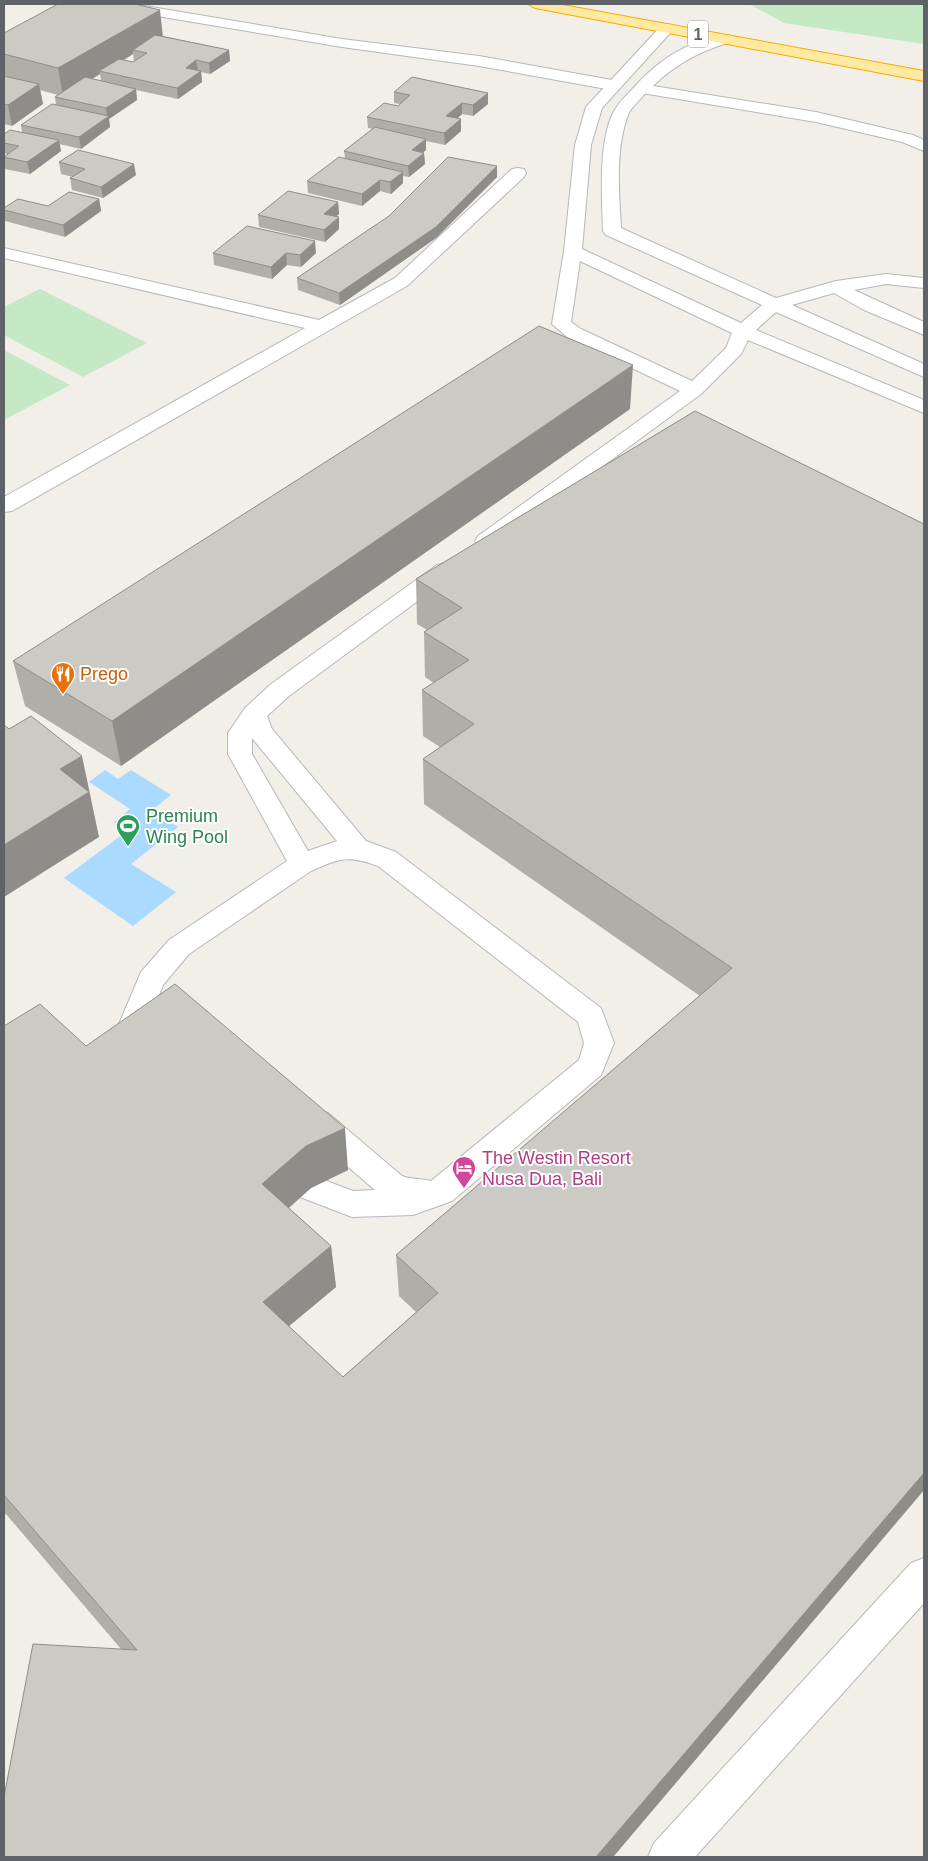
<svg xmlns="http://www.w3.org/2000/svg" width="928" height="1861" font-family="Arial,sans-serif">
  <style>
    .green { fill: #c5e8c5 }
    .water { fill: #aadaff }
    .lines { fill: none; stroke-linecap: round; stroke-linejoin: round }
    .service-casing { stroke: #b5b8bc; stroke-width: 2 }
    .pedestrian-casing { stroke: #b5b8bc; stroke-width: 2 }
    .trunk-casing { stroke: #f9ab00; stroke-width: 2 }
    .service { fill: #fff; fill-rule: evenodd }
    .pedestrian { fill: #fff; fill-rule: evenodd }
    .trunk { fill: #feeaa1; fill-rule: evenodd }
    .wall { fill: #afaea9; fill-rule: evenodd }
    .shaded-wall { fill: #8f8d8a }
    .building { fill: #cccac5; stroke: #8f8d8a }
    .labels { text-anchor: middle; dominant-baseline: central; stroke-width: 4; stroke-linejoin: round; paint-order: stroke }
    .shield { fill: #fff; stroke: #8f9295; stroke-width: 1 }
    .shield-label { font-size: 16px; font-weight: bold; fill: #5f6368 }
    .food-label { font-size: 18px; fill: #c56008; stroke: #fff; text-anchor: start }
    .leisure-label { font-size: 18px; fill: #27864d; stroke: #fff; text-anchor: start }
    .hotel-label { font-size: 18px; fill: #b23c85; stroke: #fff; text-anchor: start }
  </style>
  <rect width="100%" height="100%" fill="#f1efe8"/>
  <path class="green" d="M749,4h175v40l-140,-21z
    M40,289l107,54 -64,34 -79,-42v-28z
    M4,350l66,35 -66,35z"/>
  <path class="water" d="M105,770l13,9 13,-9 40,25 -19,15 26,17 -47,37 45,28 -43,34 -69,-48 63,-47 -13,-9 16,-13 -41,-27z"/>
  <g class="lines">
    <g class="service-casing">
      <path id="service" d="M667,24l5,1 2,3 -2,3 -70,77 -11,37 -9,104 159,74 21,-18 -156,-70 -3,-4c-1,-34 -5,-87 10,-118 6,-12 17,-21 25,-30 13,-14 28,-26 46,-35 12,-6 33,-16 47,-12l2,3 -2,3c-36,10 -63,27 -89,55 -5,6 -11,11 -14,18 -13,34 -9,78 -7,113l155,70 60,-17 50,-7 38,4v10l-38,-4 -32,6 70,32v13l-60,-25 -30,-17 -42,12 132,59v13l-148,-65 -20,18 168,70v13l-176,-73 -7,14 -40,40 -207,152 -8,2 -8,-2 -3,-5 3,-5 202,-145 -113,-54 -15,-13 12,-73 11,-106 11,-38 76,-82zM580,261l152,72 -6,15 -34,33 -111,-52 -10,-7z
        M518,168l6,1 2,4 -2,4 -117,109 -395,225 -8,1v-15l301,-169 -301,-70v-10l315,72 76,-42 117,-109z
        M445,563l8,2 3,5 -3,5 -164,121 -22,20 5,13 94,112 30,11 205,156 13,35 -13,32 -149,126 -39,14 -61,2 -52,-20 -5,-9 5,-9 11,-4 42,16 22,-1 -69,-59 -4,-9 4,-9 11,-3 11,3 74,63c10,4 19,2 29,5l148,-121 5,-17 -6,-21 -200,-156c-30,-11 -38,-8 -67,5l-122,83 -26,31 -15,37 13,18 -5,8c-19,6 -29,-8 -37,-24l22,-52 28,-32 118,-79 -59,-107v-21l17,-25 26,-24 166,-119zM252,738l85,103 -29,10 -56,-97z
        M924,1558v45l-229,254h-47l6,-14 257,-280z"/>
    </g>
    <g class="pedestrian-casing">
      <path id="pedestrian" d="M102,4h31l209,35 137,17 133,24 8,5 -8,5 -133,-24 -137,-19 -233,-39z
        M641,84l175,28 97,23 11,5v11l-22,-9 -86,-20 -180,-30 -3,-3z"/>
    </g>
    <g class="trunk-casing">
      <path id="trunk" d="M528,4h29l367,67v10l-389,-73z"/>
    </g>
    <use href="#service" class="service"/>
    <use href="#pedestrian" class="pedestrian"/>
    <use href="#trunk" class="trunk"/>
  </g>
  <path class="wall" d="M4,33l159,3 66,14 1,11 -20,13 -9,-2 1,10 -24,17 -42,-9 1,10 -28,19 1,8 -29,22 -22,-5 2,7 -31,23 -25,-5 -1,-12 3,-3 -3,-1v-19l18,-2 -1,-7 35,-20 -1,-8 3,-2 -18,-5 3,14 -31,22 -8,-2zM133,54l1,7 -1,1 -9,-2zM100,74l1,7 -9,-2z
    M394,92l94,12 -15,12 -11,-2 -5,5h4v12l-16,14 -19,-4v9l-3,2 1,1 1,11 -16,13 -6,-1v7l-12,11 -11,-3 -18,15 -54,-13 -1,-12 38,-23 -1,-7 29,-22 -5,-1 -1,-11 31,-11 2,-2 -6,-1z
    M59,162l77,13 -33,23 -31,-8 -2,-12 3,-1 -12,-3z
    M497,166v11l-61,61 -96,67 -42,-15 -1,-12z
    M99,199l2,12 -36,26 -60,-16 -1,-6v-7l44,-2z
    M338,202l1,12 -4,3 4,12 -14,13 -66,-15 -1,-12z
    M213,253h103l-15,14 -14,-2 -15,14 -58,-14z
    M630,409l-509,357 -96,-60 -12,-45z
    M695,411l229,1079 -311,367h-609l117,-208 -115,-135 -2,1v-489l82,20 262,124 -37,18 -22,20 42,38 5,41 -47,39 54,51 73,-65 -17,-16 -3,-41 304,-259 -276,-192 -1,-45 17,-12 -17,-11 -1,-46 12,-7 -9,-6 -1,-45 3,-2 -10,-6 -1,-45z"/>
  <path class="shaded-wall" d="M160,10l3,27 -30,13v4l-30,18 -4,-1 1,3 -37,22 -5,-28z
    M229,50l1,11 -20,13 -1,-11z
    M196,60l2,11 -12,-3z
    M201,71l1,11 -24,17 -1,-11z
    M39,84l4,20 -31,22 -4,-21z
    M136,89l1,11 -28,19 1,8 -29,22 -2,-12 28,-20 -1,-9z
    M488,93v11l-15,12v-11z
    M462,103v11l-16,14v-12z
    M461,119v12l-16,14 -1,-12z
    M426,139v11l-13,11 -1,-11z
    M59,140l2,11 -31,23 -3,-12z
    M424,153l1,11 -16,13 -1,-11z
    M134,164l2,11 -33,23 -2,-11z
    M497,166v11l-61,61 -96,67 -1,-12z
    M403,172v11l-12,11 -1,-12z
    M380,180v11l-18,15v-12z
    M99,199l2,12 -36,26 -2,-12z
    M338,202l1,12 -14,12 -1,-12z
    M339,217v12l-14,13 -1,-12z
    M315,241l1,12 -15,14 -1,-12z
    M286,253l1,12 -15,14 -1,-12z
    M633,365l-3,44 -509,357 -9,-45z
    M82,756l17,81 -95,60v-52l56,-76z
    M345,1128l3,42 -37,18 -43,38 -6,-42 44,-38z
    M331,1246l5,41 -66,55 -7,-40z
    M924,1473v17l-311,367h-17z"/>
  <path class="building" d="M58,4h77l25,6 -102,58 -54,-14v-21z
    M155,35l74,15 -20,13 -13,-3 -10,8 15,3 -24,17 -78,-17 20,-12 14,3 14,-9 -14,-3z
    M4,76l35,8 -31,21 -4,-1z
    M85,77l51,12 -30,19 -51,-11z
    M412,77l76,16 -15,12 -11,-2 -16,13 15,3 -17,14 -77,-16 17,-14 14,3 12,-11 -16,-3z
    M52,104l57,12 -30,21 -58,-12z
    M375,127l51,12 -14,11 12,3 -16,13 -64,-15z
    M10,130l49,10 -32,22 -23,-5 15,-11 -15,-3v-9z
    M78,150l56,14 -33,23 -31,-9 15,-9 -26,-7z
    M339,157l64,15 -13,10 -10,-2 -18,14 -55,-13z
    M448,157l49,9 -61,61 -97,66 -42,-15 92,-62z
    M288,191l50,11 -14,12 15,3 -15,13 -66,-15z
    M69,192l30,7 -36,26 -59,-15v-2l14,-9 30,7z
    M247,226l68,15 -15,14 -14,-2 -15,14 -58,-14z
    M539,326l94,39 -521,356 -99,-60z
    M695,411l229,113v949l-328,384h-592v-60l29,-153 104,6 -133,-155v-469l36,-22 46,42 89,-62 170,144 -39,18 -44,38 69,62 -68,56 80,75 95,-84 -42,-38 336,-287 -309,-209 51,-35 -52,-34 47,-30 -45,-28 38,-24 -46,-29z
    M31,716l51,40 -22,13 29,23 -85,53v-120l5,4z"/>
  <defs>
    <g id="restaurant-pin" transform="scale(1.25)"><path d="M0 17L-7.5 6A9.5 9.5 0 1 1 7.5 6Z" fill="#e8710a" stroke="#fff"/><path d="M-5-6h1v4h1v-4h1v4h1v-4h1v5L-1.5 .5V6h-2V.5L-5-1ZM5-6V6H3V1.5H1.5Q1.5-4 5-6Z" fill="#fff"/></g>
    <g id="stadium-pin" transform="scale(1.25)"><path d="M0 17L-7.5 6A9.5 9.5 0 1 1 7.5 6Z" fill="#2e9e5b" stroke="#fff"/><path d="M0-5a6.5 5 0 1 0 0 10a6.5 5 0 1 0 0-10ZM-3.5-1.8h7v3.6h-7Z" fill="#fff"/></g>
    <g id="hotel-pin" transform="scale(1.25)"><path d="M0 17L-7.5 6A9.5 9.5 0 1 1 7.5 6Z" fill="#d1479c" stroke="#fff"/><path d="M-6-4.5h1.5V1H6V5H4.5V3h-9V5H-6ZM-4 0a1.8 1.8 0 1 1 3.6 0ZM.5 0V-2.5h3Q6-2.5 6 0Z" fill="#fff"/></g>
  </defs>
  <g fill-rule="evenodd">
    <use href="#restaurant-pin" x="63" y="674"/>
    <use href="#stadium-pin" x="128" y="826"/>
    <use href="#hotel-pin" x="464" y="1168"/>
  </g>
  <g class="labels">
    <rect class="shield" x="688" y="20.5" width="20" height="27" rx="4"/>
    <g class="shield-label">
      <text x="698" y="34">1</text>
    </g>
    <g class="food-label">
      <text x="80" y="674">Prego</text>
    </g>
    <g class="leisure-label">
      <text x="146" y="816">Premium<tspan x="146" dy="21">Wing Pool</tspan></text>
    </g>
    <g class="hotel-label">
      <text x="482" y="1158">The Westin Resort<tspan x="482" dy="21">Nusa Dua, Bali</tspan></text>
    </g>
  </g>
  <rect width="928" height="1861" fill="none" stroke="#5f6368" stroke-width="10"/>
</svg>
